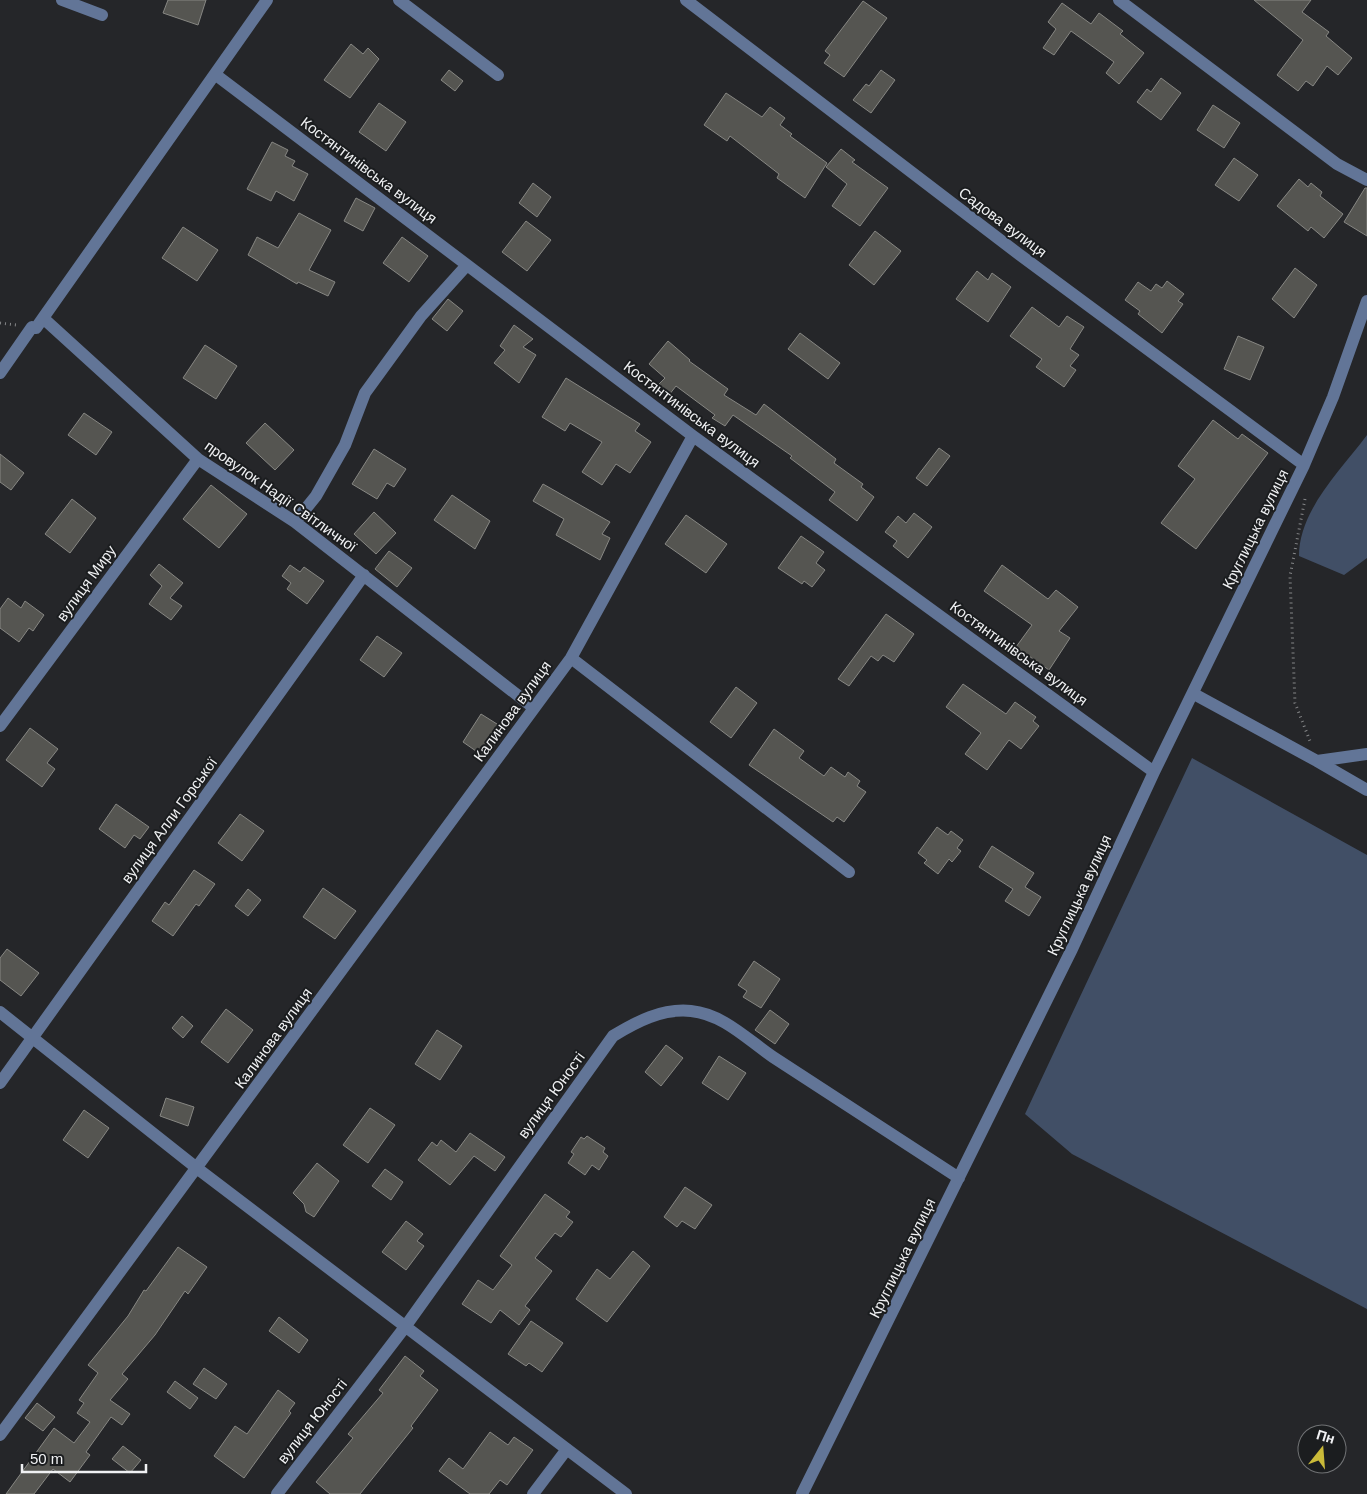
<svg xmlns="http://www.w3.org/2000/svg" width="1367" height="1494" font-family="Arial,sans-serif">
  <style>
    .green { fill: #414f66 }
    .building { fill: #555551; stroke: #878783 }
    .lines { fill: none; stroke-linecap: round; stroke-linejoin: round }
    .path { stroke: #858688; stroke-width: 3; stroke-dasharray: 1 4; stroke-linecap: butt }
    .minor { stroke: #627597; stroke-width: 12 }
    .labels { text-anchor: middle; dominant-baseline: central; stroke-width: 4; stroke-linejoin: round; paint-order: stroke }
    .street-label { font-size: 15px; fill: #f0f1f3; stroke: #1b1d1f }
  </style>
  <rect width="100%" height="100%" fill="#252629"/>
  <path class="green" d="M1367,435v123l-23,17 -45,-19c0,-46 42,-86 68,-121z
    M1192,758l175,97v454l-295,-155 -47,-40z"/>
  <path class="building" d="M168,0h38l-8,25 -35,-12z
    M1254,0h57l-9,12 27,20 -3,4 26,22 -14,17 -11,-9 -14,20 -7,-5 -8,10 -21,-16 26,-35z
    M863,1l24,17 -43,59 -20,-14 6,-8 -5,-4z
    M1062,3l29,21 8,-11 24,18 -3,3 24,19 -25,31 -13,-11 8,-11 -43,-31 -17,24 -11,-7 13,-19 -8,-7z
    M351,44l12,10 5,-6 11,11 -29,39 -26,-18z
    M449,70l14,11 -8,10 -14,-11z
    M881,70l14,10 -24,33 -18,-13 13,-16 3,2z
    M1161,78l20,15 -20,27 -24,-18 10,-13 4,3z
    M726,93l36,24 8,-10 15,11 -5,7 12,9 -2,2 37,27 -22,35 -28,-20 2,-4 -49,-38 -3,5 -23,-16z
    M379,103l27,19 -20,29 -27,-19z
    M1213,105l27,18 -16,25 -27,-18z
    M272,142l16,8 -3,6 10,5 -3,5 16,8 -14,27 -18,-10 -5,10 -24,-12z
    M841,149l14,11 -3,2 36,26 -28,38 -28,-20 15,-22 -21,-17z
    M1234,158l24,17 -19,26 -24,-16z
    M1299,179l9,8 3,-4 11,9 -2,4 23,18 -19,24 -13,-11 -3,4 -31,-25z
    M533,183l18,14 -14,20 -18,-14z
    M1365,188h2v48l-23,-14z
    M356,198l19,10 -12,23 -19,-10z
    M299,213l32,17 -22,40 26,12 -7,14 -30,-14 -1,2 -49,-29 9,-18 21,11z
    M526,221l25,19 -24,31 -25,-19z
    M183,227l35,23 -21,31 -35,-23z
    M875,231l26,20 -27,34 -25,-20z
    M402,237l26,19 -19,26 -26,-19z
    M1295,268l22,17 -23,33 -22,-19z
    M977,271l11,9 4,-7 19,14 -23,35 -32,-23z
    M1167,281l17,13 -6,7 5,3 -21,29 -24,-19 2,-3 -15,-11 13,-18 13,9 5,-7 6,4z
    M448,299l15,12 -16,20 -15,-12z
    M1032,307l27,20 8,-11 17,11 -14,22 9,6 -9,11 6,4 -12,17 -28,-20 6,-8 -32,-23z
    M514,325l19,14 -10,8 13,8 -17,28 -25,-20 11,-13 -5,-4z
    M800,333l40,30 -12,16 -40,-30z
    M1238,336l26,11 -14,33 -26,-11z
    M668,341l22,19 -1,1 39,28 -4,6 32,20 8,-11 72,55 -2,4 29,21 -2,3 13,10 -17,24 -28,-21 6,-8 -45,-34 2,-2 -59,-41 -8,11 -13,-8 3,-3 -39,-29 -7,9 -11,-10 7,-7 -16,-14z
    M205,345l32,21 -21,33 -33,-21z
    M566,378l74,46 -5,7 16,11 -21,31 -14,-9 -14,21 -20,-13 20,-30 -32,-19 -5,8 -23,-14z
    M84,413l28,19 -16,23 -28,-20z
    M1213,420l25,19 4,-5 26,19 -72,96 -35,-26 34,-44 -17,-13z
    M265,423l29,27 -19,20 -29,-27z
    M939,448l11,8 -23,30 -11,-8z
    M374,449l32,20 -12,18 -7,-4 -10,16 -25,-15z
    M0,454l24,19 -13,17 -11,-8z
    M543,484l67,38 -8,12 8,4 -10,22 -44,-25 8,-16 -31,-18z
    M211,485l36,29 -28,34 -36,-29z
    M452,495l38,26 -15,28 -41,-29z
    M72,499l24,19 -26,35 -25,-19z
    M374,512l22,21 -20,21 -22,-20z
    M914,513l18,14 -24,31 -15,-12 4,-5 -12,-9 13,-16 8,7z
    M686,515l41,29 -21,29 -41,-29z
    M801,536l23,16 -8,11 9,7 -13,17 -8,-6 -2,3 -24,-16z
    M389,551l23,17 -15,19 -22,-18z
    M159,564l24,19 -13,15 12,8 -11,14 -22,-16 13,-18 -12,-11z
    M290,565l10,7 4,-5 20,14 -17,23 -20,-15 4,-6 -9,-7z
    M1002,565l46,34 8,-9 22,17 -19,24 11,7 -21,32 -33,-23 16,-22 -48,-34z
    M8,598l13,10 4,-7 19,14 -11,16 -4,-3 -10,14 -19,-14v-19z
    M886,614l28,20 -20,28 -11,-7 -5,6 -7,-5 -22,30 -11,-7z
    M377,636l25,17 -18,24 -24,-17z
    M963,684l43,30 9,-12 21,15 -3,4 6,5 -18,23 -12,-9 -22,30 -22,-16 16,-21 -35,-26z
    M736,687l21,16 -26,35 -21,-16z
    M481,714l24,15 -19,29 -23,-16z
    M30,728l28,21 -11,14 8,6 -13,18 -36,-27z
    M774,729l30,22 -5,7 25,18 7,-9 14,10 3,-5 12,9 -3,5 9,6 -22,30 -7,-5 -4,5 -84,-57z
    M116,804l33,23 -9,12 -6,-4 -9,13 -26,-19z
    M240,814l24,17 -22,30 -24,-18z
    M937,827l11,8 3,-4 12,9 -6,8 4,3 -9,11 -3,-3 -11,15 -14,-11 3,-3 -9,-7z
    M992,846l42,27 -9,14 16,10 -12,19 -24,-15 8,-12 -34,-22z
    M194,870l21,14 -16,22 -3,-2 -23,32 -21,-15 13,-19 4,3z
    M323,888l33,23 -21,28 -32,-22z
    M248,889l13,11 -13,16 -13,-10z
    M7,949l32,24 -18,23 -21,-16v-22z
    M754,961l26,18 -19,29 -18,-11 4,-6 -9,-6z
    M226,1009l27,21 -25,33 -27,-21z
    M770,1010l19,14 -14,20 -20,-14z
    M182,1016l11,10 -10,12 -11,-10z
    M437,1030l25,16 -22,34 -25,-16z
    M666,1045l17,13 -22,28 -16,-14z
    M719,1056l27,17 -18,27 -26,-17z
    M166,1098l28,9 -6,19 -28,-10z
    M370,1108l25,17 -27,38 -25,-18z
    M84,1110l25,18 -21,30 -25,-18z
    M470,1133l35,24 -10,14 -21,-15 -24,29 -32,-25 14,-18 5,4 4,-6 15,12z
    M587,1136l18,12 -2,4 5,4 -9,14 -7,-5 -7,10 -17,-12 6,-9 -3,-2 10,-15 3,2z
    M317,1163l22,18 -25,36 -8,-5 -2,-8 -11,-11z
    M385,1169l18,13 -12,18 -19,-14z
    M685,1187l27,18 -17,24 -13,-8 -5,6 -13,-10z
    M545,1194l25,18 -4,5 7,5 -12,15 -6,-4 -20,25 17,13 -27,35 5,4 -11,15 -19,-15 -9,13 -29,-19 16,-24 15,10 19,-25 -12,-9z
    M406,1221l17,13 -6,7 7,5 -18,24 -24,-18z
    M178,1247l29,20 -19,27 -3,-3 -30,44 -33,39 6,5 -18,21 20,14 -8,11 -11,-8 -25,35 4,3 -20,27 -17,-13 -19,25h-28l48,-66 20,15 16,-21 -13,-9 7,-10 -5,-3 19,-27 -10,-8 40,-49 16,-26 2,1z
    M633,1251l17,15 -43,56 -31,-23 21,-30 13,10z
    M279,1317l29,23 -9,13 -30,-22z
    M531,1321l32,22 -21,29 -13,-9 -3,3 -18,-12z
    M405,1356l19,15 -4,5 18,14 -27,36 2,2 -53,66h-30l-14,-12 37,-44 -5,-4 35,-41 -4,-3z
    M204,1368l23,16 -11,15 -23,-15z
    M175,1381l23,17 -8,11 -23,-17z
    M278,1390l17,13 -6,8 2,2 -47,65 -30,-22 21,-30 12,8z
    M37,1403l18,14 -12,14 -18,-13z
    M490,1432l18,13 6,-8 19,13 -26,35 -7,-5 -11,14h-19l-31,-23 10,-13 14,11z
    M123,1446l18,14 -11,13 -18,-14z"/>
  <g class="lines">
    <path class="path" d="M0,323l16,2
      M1305,499l-15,77 5,127 15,38"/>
    <path class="minor" d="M62,0l40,15
      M399,0l99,75
      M686,0l334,255 284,210
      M1119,0l218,164 30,16
      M216,75l477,361 461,336
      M43,318l155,141 97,63 239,186
      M0,373l32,-46 4,1 7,-10 224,-318
      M295,522l21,-26 29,-51 20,-52 56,-77 46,-51
      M571,658l278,214
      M1194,694l123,67 50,-7
      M0,726l198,-267
      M1317,761l50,29
      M0,1012l198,157 428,325
      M0,1083l364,-508
      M0,1435l571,-777 122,-222
      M277,1494l128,-167 208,-291c23,-14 49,-28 78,-25 32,3 57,29 82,46 62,41 124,80 186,121
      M533,1494l34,-45
      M802,1494l270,-545 82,-177 150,-307 29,-68 34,-96"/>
  </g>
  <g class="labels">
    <g class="street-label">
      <text transform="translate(369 170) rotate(37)">Костянтинівська вулиця</text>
      <text transform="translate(1003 222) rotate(37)">Садова вулиця</text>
      <text transform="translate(692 414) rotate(37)">Костянтинівська вулиця</text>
      <text transform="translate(281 496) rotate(35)">провулок Надії Світличної</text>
      <text transform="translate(1255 529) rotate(-64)">Круглицька вулиця</text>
      <text transform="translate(86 583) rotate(-54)">вулиця Миру</text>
      <text transform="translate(1019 653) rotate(36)">Костянтинівська вулиця</text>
      <text transform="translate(512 711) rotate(-54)">Калинова вулиця</text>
      <text transform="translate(169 820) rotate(-54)">вулиця Алли Горської</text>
      <text transform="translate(1079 895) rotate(-65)">Круглицька вулиця</text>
      <text transform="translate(273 1038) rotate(-54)">Калинова вулиця</text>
      <text transform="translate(551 1095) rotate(-54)">вулиця Юності</text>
      <text transform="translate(902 1258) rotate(-64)">Круглицька вулиця</text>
      <text transform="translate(312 1421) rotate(-52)">вулиця Юності</text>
    </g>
  </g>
  <g transform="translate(1322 1449) rotate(17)"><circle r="24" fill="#1b1d1f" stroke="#707274"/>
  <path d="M0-4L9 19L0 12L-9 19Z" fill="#caba39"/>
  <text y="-8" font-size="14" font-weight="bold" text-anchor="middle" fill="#f0f1f3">Пн</text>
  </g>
  <path d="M22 1464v8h124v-8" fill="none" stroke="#f0f1f3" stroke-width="2.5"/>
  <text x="30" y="1464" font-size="15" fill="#f0f1f3" stroke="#1b1d1f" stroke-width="4" paint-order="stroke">50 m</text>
</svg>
